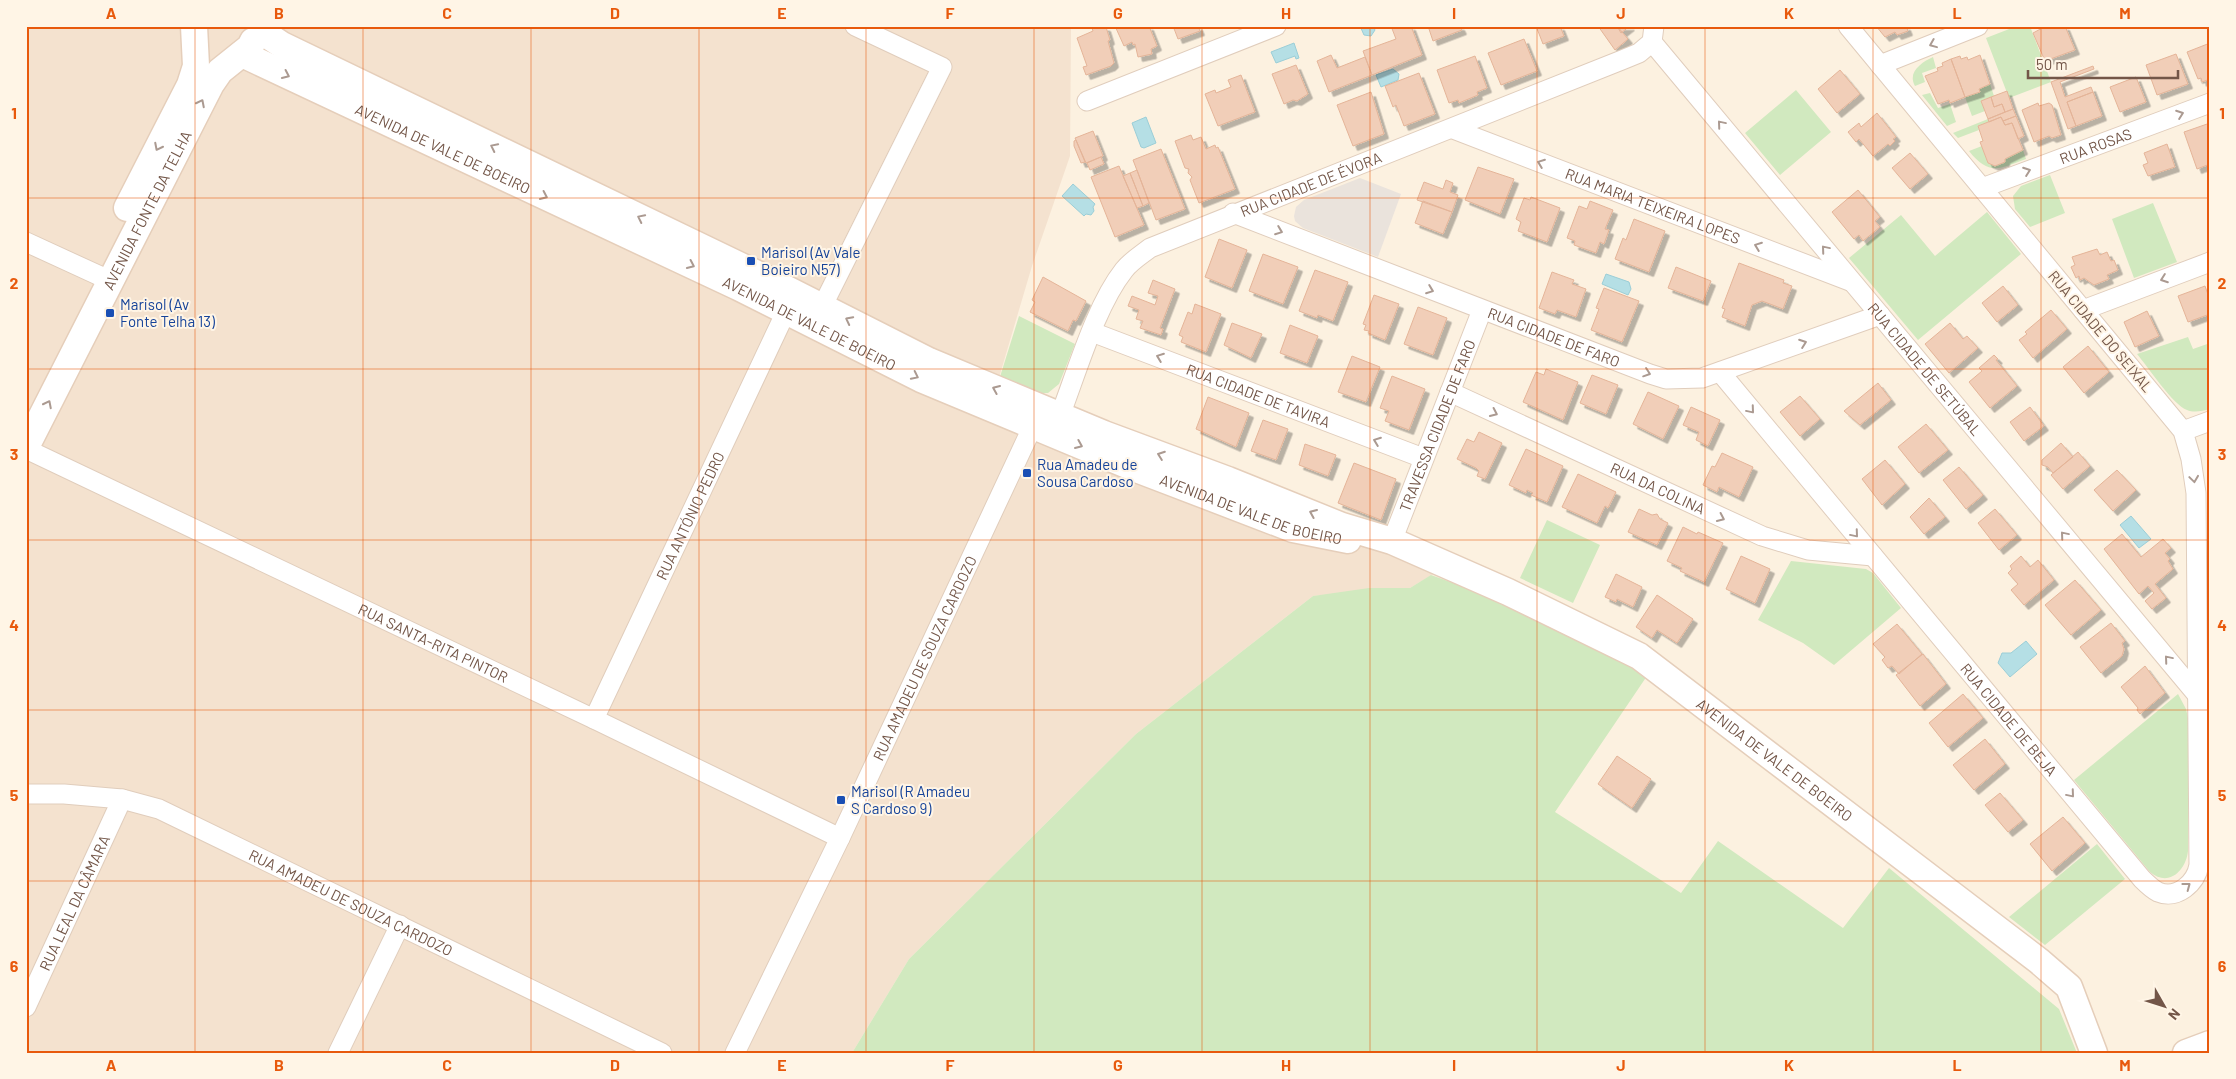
<svg xmlns="http://www.w3.org/2000/svg" width="2236" height="1079" font-family="Barlow,sans-serif">
  <style>
    .residential { fill: #f4e2cf }
    .industrial { fill: #eae3dc }
    .green { fill: #d1e9bf }
    .water { fill: #b5dfe5; stroke: #9bced7 }
    .building { fill: #f1ceb8; stroke: #e4b498; filter: url(#shadow) }
    .lines { fill: none; stroke-linecap: round; stroke-linejoin: round }
    .street-casing { stroke: #e0cdbc; stroke-width: 21 }
    .secondary-casing { stroke: #e5ceba; stroke-width: 29 }
    .street { stroke: #fff; stroke-width: 19 }
    .secondary { stroke: #fff; stroke-width: 26 }
    .oneway { stroke: #ab9a91 }
    .grid { fill: none; stroke: #e8590c; stroke-width: 1; stroke-opacity: 0.55 }
    .transit-dot { fill: #1a4fb4; stroke: #fff5e6; stroke-width: 2 }
    .labels { text-anchor: middle; dominant-baseline: central; stroke-width: 4; stroke-linejoin: round; paint-order: stroke }
    .street-label { font-size: 15px; fill: #735648; stroke: #fff5e6 }
    .transit-label { font-size: 15px; fill: #164399; stroke: #fff5e6; text-anchor: start }
    .neatline { fill: none; stroke: #e8590c; stroke-width: 2 }
    .grid-label { font-size: 16px; text-anchor: middle; font-weight: bold; fill: #e8590c }
  </style>
  <defs>
    <filter id="shadow"><feDropShadow dx="4.5" dy="4.5" stdDeviation="0" flood-color="#0004"/></filter>
  </defs>
  <rect width="100%" height="100%" fill="#fcf1e0"/>
  <path class="residential" d="M26,26h1045l-1,130 -38,110 -34,115 462,177 -50,30 -97,8 -177,138 -227,225 -57,94h-826z"/>
  <path class="industrial" d="M1360,178l41,16 -23,63 -75,-29 -8,-7 -1,-5 2,-9 8,-7z"/>
  <path class="green" d="M2017,26h13l21,56 -42,16 -23,-60z
    M1933,57l3,11 -14,5 3,9 -10,4c-8,-14 7,-24 18,-29z
    M1990,84l4,12 -13,5 4,10 -13,5 -7,-19 15,-5 -1,-3z
    M1796,90l35,42 -51,43 -35,-42z
    M1930,93l8,15 12,-4 6,18 -9,4 -25,-31z
    M1988,119l1,3 -11,4 1,4 -21,8 -5,-5z
    M1982,146l6,17 7,3 10,-4v-3l18,-9 3,9c-27,10 -37,17 -57,-8z
    M2050,175l15,38 -35,14 -15,-18 -2,-13 8,-10z
    M2153,203l24,59 -43,16 -22,-59z
    M1987,212l34,42 -103,86 -69,-82 52,-43 34,41z
    M1019,316l56,28 -16,40 -11,9h-14l-35,-13z
    M2188,337l5,12 17,-6v66c-8,2 -16,4 -23,1 -14,-5 -39,-43 -50,-56z
    M1547,520l53,25 -27,58 -53,-25z
    M1791,561l75,8 7,4 28,35 -67,57 -31,-22 -45,-23z
    M1431,575l84,30 134,68 -94,139 126,81 37,-52 125,87 46,-60 170,141 18,44h-1225l57,-94 227,-225 177,-138 56,-8h41z
    M2178,694l8,15 2,9v133c-2,19 -19,37 -38,21l-76,-92z
    M2097,844l28,35 -80,66 -36,-28z"/>
  <path class="water" d="M1360,26h13l2,4 -4,6 -7,-1z
    M1294,43l5,15 -3,1 -1,-3 -19,7 -5,-11z
    M1393,69l6,5 -1,6 -17,7 -5,-12z
    M1146,117l10,26 -12,5 -3,-1 -9,-24z
    M1073,184l22,20 -2,3 1,4 -3,4 -5,-1 -2,2 -22,-20z
    M1606,274l23,8 2,7 -3,6 -26,-11z
    M2131,516l20,23 -12,9 -19,-23z
    M2026,641l11,13 -27,23 -12,-14 4,-10h9z"/>
  <path class="building" d="M1098,26l8,1 4,13 -2,1 6,22 -3,3 -25,9 -3,-8 4,-1 -10,-28 16,-7 -1,-3z
    M1115,26h34l8,20 -6,3 1,5 -14,3 -3,-13 -2,1 -1,-3 -8,4z
    M1173,26h25l2,5 -22,8z
    M1391,26h20l11,29 -50,20 -9,-24 33,-12z
    M1428,26h32l2,4 -29,11z
    M1536,26h24l4,10 -21,8z
    M1598,26h19l11,13 -13,11z
    M1617,26h13l-9,7z
    M1876,26h30l2,5 -11,4 -2,-3 -10,5z
    M2046,26h19l10,24 -30,11 -12,-28z
    M1524,39l13,32 -36,14 -13,-32z
    M2210,43v36l-8,3 -1,-4 -3,1 -11,-27z
    M2176,54l12,30 -31,11 -11,-30z
    M1331,55l6,13 28,-11 7,18 -43,17 -12,-31z
    M1980,55l10,29 -11,5 1,3 -15,5 -14,-38 9,-3 1,3 6,-2 1,3z
    M1475,56l12,32 -10,4 1,3 -19,8 -1,-3 -9,3 -12,-33z
    M1951,59l14,38 -15,6 -1,-3 -11,4 -13,-28 13,-5 -1,-3 6,-2 -1,-3z
    M1296,65l12,29 -11,7 -4,-1 -9,4 -12,-30z
    M2093,66l1,3 -34,13 5,15 26,-10 2,5 -26,10 9,24 -8,3 -17,-47z
    M1840,70l20,24 -23,19 -19,-24z
    M1419,73l16,41 -31,12 -8,-21 -3,2 -8,-21z
    M1241,75l14,37 -37,14 -13,-32 10,-4 1,3 15,-6 -3,-7z
    M2136,77l10,25 -26,10 -10,-25z
    M2007,91l6,18 -8,3 -3,-8 -8,3 -3,-10z
    M1371,92l13,42 -31,12 -16,-41z
    M2093,92l9,24 -26,10 -9,-24z
    M1991,97l3,10 8,-3 3,8 -17,7 -7,-18z
    M2038,103l1,3 10,-3 3,2 9,30 -9,3 -3,-2 -15,6 -12,-32z
    M2013,109l3,7 -13,5 -2,-4 -12,5 -1,-3z
    M1877,113l19,24 -3,2 2,2 -5,5 -2,-2 -15,12 -14,-17 -3,3 -8,-10 11,-9 2,4z
    M2016,116l8,20 -6,3 -6,-16 -7,2 -2,-4z
    M2001,117l4,8 7,-2 11,27 -18,9v3l-10,4 -7,-3 -8,-21 3,-1 -5,-15z
    M2210,123v41l-13,5 -13,-37z
    M1093,131l10,25 -17,7 -11,-25z
    M1191,135l2,5 8,-3 5,12 9,-4 1,3 2,-1 17,42 -36,14 -9,-23 2,-3 -4,-4 1,-4 -4,-1 -10,-27z
    M1076,140l9,22 -4,1 -7,-17v-5z
    M2167,144l8,23 -27,9 -5,-11 5,-2 -4,-10z
    M1161,149l24,60 -29,11 -23,-60z
    M1910,153l18,21 -18,15 -18,-21z
    M1101,157l3,7 -14,6 -3,-7z
    M1119,166l25,59 -29,12 -24,-60z
    M1478,167l36,12 -14,35 -35,-14z
    M1137,170l12,33 -6,3 -13,-33z
    M1130,173l13,33 -6,2 -14,-32z
    M1446,180l7,3 -3,9 8,3 -6,17 -35,-12 7,-18 19,7z
    M1858,190l22,27 -5,4 5,6 -17,14 -4,-6 -5,4 -22,-27z
    M1531,197l29,11 -13,34 -29,-11 3,-9 -5,-3 8,-21 6,2z
    M1423,201l29,11 -9,22 -28,-11z
    M1590,201l23,9 -8,19 4,1 -5,14 -4,-2 -4,11 -22,-8 1,-4 -8,-3 12,-32 8,3z
    M1634,219l31,12 -16,41 -34,-13 8,-21 3,2z
    M1219,239l28,11 -15,38 -27,-11z
    M2097,249l3,6 7,-3 4,9 3,-1 4,10 -11,5 2,4 -15,6 -10,-7 -4,2 -1,-4 -3,2 -5,-11 4,-2 -3,-8z
    M1263,254l35,13 -15,37 -34,-13z
    M1739,263l45,17 -1,3 9,3 -9,23 -21,-8 -10,4 -7,21 -23,-9 3,-8 -3,-1z
    M1676,267l35,14 -8,20 -35,-13z
    M1315,270l33,12 -15,39 -15,-6 -1,3 -18,-7z
    M1552,272l22,8 -2,4 14,5 -10,28 -19,-7 -2,4 -16,-6z
    M1043,277l43,24 -10,20 -3,-1 -5,11 -38,-19 5,-10 -3,-2z
    M1153,280l22,9 -15,39 3,1 -2,6 -21,-7 3,-7 -7,-2 3,-9 -11,-4 4,-10 23,9 3,-9 -10,-3z
    M2003,286l15,19 -21,17 -15,-19z
    M2205,286l5,14v14l-22,8 -10,-26z
    M1604,288l35,13 -17,41 -31,-12 8,-21 -3,-1z
    M1374,295l25,9 -14,36 -17,-7 1,-2 -5,-1 2,-5 -3,-1z
    M1195,304l26,10 -15,38 -25,-10 2,-5 -4,-2 9,-23 4,2z
    M1418,307l29,11 -14,37 -29,-11z
    M2051,310l16,19 -34,29 -14,-18 8,-6 -2,-2z
    M2147,311l12,25 -24,11 -11,-25z
    M1232,323l30,11 -11,24 -27,-13z
    M1950,323l13,16 4,-3 11,12 -29,25 -24,-29z
    M1290,325l28,11 -11,27 -27,-10z
    M2088,346l21,26 -25,21 -21,-26z
    M1994,355l4,4 -2,1 21,26 -27,22 -21,-26 13,-11 -3,-3z
    M1352,356l28,11 -14,35 -28,-10z
    M1546,369l32,13 -15,38 -40,-18 13,-30 8,3z
    M1592,375l26,10 -12,29 -26,-11z
    M1392,376l33,13 -16,41 -24,-9 4,-10 -9,-3z
    M1878,383l13,17 -31,25 -16,-14z
    M1648,392l31,14 -16,33 -30,-15z
    M1800,396l20,23 -20,17 -20,-24z
    M1208,397l41,16 -13,34 -40,-18z
    M1691,407l29,13 -12,26 -12,-6 3,-8 -16,-7z
    M2030,407l14,19 -20,15 -14,-19z
    M1263,420l25,9 -12,31 -25,-9z
    M1926,424l22,26 -29,23 -21,-26z
    M1479,432l23,11 -17,36 -8,-3 2,-5 -3,-3 -19,-9 10,-20 7,3z
    M2061,443l12,14 -20,16 -5,-6 -6,-2v-5z
    M1305,444l31,11 -8,21 -29,-11z
    M1526,449l37,17 -16,36 -16,-7 2,-2 -6,-3 -1,3 -17,-8z
    M2078,452l12,14 -27,23 -12,-14z
    M1722,453l31,14 -14,30 -20,-10 -2,5 -14,-7 9,-19 3,1z
    M1885,460l20,24 -23,21 -20,-26z
    M1354,463l42,16 -15,41 -43,-17z
    M1959,467l24,28 -17,14 -23,-29z
    M2117,470l19,20 -23,21 -19,-21z
    M1578,474l38,18 -8,16 -3,-2 -8,17 -35,-16z
    M1929,498l16,19 -21,17 -14,-17z
    M1639,509l13,6 5,-1 3,5 8,4 -11,22 -29,-13z
    M1995,509l22,26 -18,15 -21,-27z
    M1683,527l14,7 1,-2 25,11 -19,39 -24,-11 2,-3 -15,-7z
    M2122,534l19,23 22,-18 8,9 -6,5 5,6 -2,2 5,8 -18,15 11,14 -14,11 -7,-8 9,-8 -6,-7 -9,8 -35,-45z
    M1741,556l29,13 -15,34 -29,-14z
    M2021,556l9,11 8,-7 16,20 -30,25 -13,-15 7,-6 -10,-11 4,-4 -2,-3z
    M1616,574l26,13 -9,20 -16,-8 -1,3 -11,-5z
    M2075,580l26,30 -30,25 -26,-30z
    M1657,595l36,24 -16,24 -20,-13 -5,8 -16,-11z
    M2111,623l14,18 -3,2 2,6 -2,7 -21,17 -21,-26z
    M1897,624l25,30 -23,20 -7,-8 -4,2 -6,-8 3,-3 -12,-13z
    M1923,654l23,30 -26,22 -24,-31z
    M2145,666l20,27 -25,21 -3,-4 1,-2 -17,-21z
    M1963,694l20,24 -35,29 -19,-24z
    M1985,739l20,25 -31,26 -21,-25z
    M1617,756l34,23 -19,29 -34,-24z
    M2000,793l23,27 -15,12 -23,-27z
    M2063,817l22,26 -33,28 -22,-27z"/>
  <g class="lines">
    <g class="street-casing">
      <g id="street">
        <path id="s1" d="M1652,42l547,655"/>
        <path d="M1880,65l98,-39"/>
        <path d="M1087,101l189,-75"/>
        <path id="s2" d="M1453,129l399,153"/>
        <path id="s3" d="M1982,188l228,-85"/>
        <path id="s4" d="M1233,213l417,161 16,5 36,-1 178,-63"/>
        <path d="M26,242l85,39"/>
        <path d="M2083,310l127,-48"/>
        <path d="M817,317l125,-250 -87,-41"/>
        <path id="s5" d="M1092,332l331,126"/>
        <path id="s6" d="M1720,372l422,507c4,4 10,10 16,13 19,8 38,-9 41,-27l-3,-372 -5,-34 -8,-28 -335,-405"/>
        <path id="s7" d="M1450,392l312,144 46,14 65,6"/>
        <path id="s8" d="M1056,426c19,-47 38,-118 68,-156 7,-9 17,-15 26,-22l472,-188 17,-7 13,-11 2,-16"/>
        <path d="M2183,431l27,-10"/>
        <path id="s9" d="M26,449l568,270 246,119"/>
        <path id="s10" d="M1392,541l90,-231"/>
        <path id="s11" d="M594,719l197,-418"/>
        <path id="s12" d="M26,794h38l58,5 37,10 503,244"/>
        <path id="s13" d="M26,1007l96,-208"/>
        <path d="M338,1053l62,-128"/>
        <path id="s14" d="M735,1053l105,-215 198,-423"/>
      </g>
    </g>
    <g class="secondary-casing">
      <g id="secondary">
        <path id="s15" d="M261,26l9,11 12,8 465,224 182,92 175,73 124,46 114,46 50,15 116,51 131,64 400,305 30,26 25,66"/>
        <path id="s16" d="M242,54l496,233 183,92 218,91 154,59 55,11"/>
        <path d="M127,208l63,-123 6,-19 -2,-40"/>
        <path id="s17" d="M26,447l185,-363 9,-13 30,-24 3,-6"/>
        <path d="M2186,1053l24,-9"/>
      </g>
    </g>
    <use href="#street" class="street"/>
    <use href="#secondary" class="secondary"/>
  </g>
  <defs><path id="oneway-chevron" d="M-2-3.5L2.5 0L-2 3.5" fill="none" stroke-width="1.6" stroke-linecap="round" stroke-linejoin="round" transform="scale(1.25)"/></defs>
  <g class="oneway">
    <use href="#oneway-chevron" transform="translate(1933 44) rotate(158)"/>
    <use href="#oneway-chevron" transform="translate(286 75) rotate(25)"/>
    <use href="#oneway-chevron" transform="translate(201 103) rotate(-63)"/>
    <use href="#oneway-chevron" transform="translate(2180 114) rotate(-20)"/>
    <use href="#oneway-chevron" transform="translate(1721 124) rotate(-130)"/>
    <use href="#oneway-chevron" transform="translate(158 147) rotate(117)"/>
    <use href="#oneway-chevron" transform="translate(494 147) rotate(-154)"/>
    <use href="#oneway-chevron" transform="translate(1541 163) rotate(-159)"/>
    <use href="#oneway-chevron" transform="translate(2027 171) rotate(-20)"/>
    <use href="#oneway-chevron" transform="translate(544 196) rotate(25)"/>
    <use href="#oneway-chevron" transform="translate(641 218) rotate(-154)"/>
    <use href="#oneway-chevron" transform="translate(1279 231) rotate(21)"/>
    <use href="#oneway-chevron" transform="translate(1758 246) rotate(-159)"/>
    <use href="#oneway-chevron" transform="translate(1825 249) rotate(-130)"/>
    <use href="#oneway-chevron" transform="translate(691 265) rotate(25)"/>
    <use href="#oneway-chevron" transform="translate(2164 279) rotate(160)"/>
    <use href="#oneway-chevron" transform="translate(1430 290) rotate(21)"/>
    <use href="#oneway-chevron" transform="translate(849 320) rotate(-153)"/>
    <use href="#oneway-chevron" transform="translate(1803 343) rotate(-20)"/>
    <use href="#oneway-chevron" transform="translate(1160 357) rotate(-159)"/>
    <use href="#oneway-chevron" transform="translate(1647 373) rotate(19)"/>
    <use href="#oneway-chevron" transform="translate(915 376) rotate(26)"/>
    <use href="#oneway-chevron" transform="translate(996 389) rotate(-157)"/>
    <use href="#oneway-chevron" transform="translate(48 404) rotate(-63)"/>
    <use href="#oneway-chevron" transform="translate(1751 410) rotate(50)"/>
    <use href="#oneway-chevron" transform="translate(1494 413) rotate(25)"/>
    <use href="#oneway-chevron" transform="translate(1377 441) rotate(-159)"/>
    <use href="#oneway-chevron" transform="translate(1079 445) rotate(23)"/>
    <use href="#oneway-chevron" transform="translate(1161 455) rotate(-160)"/>
    <use href="#oneway-chevron" transform="translate(2194 479) rotate(82)"/>
    <use href="#oneway-chevron" transform="translate(1313 513) rotate(-157)"/>
    <use href="#oneway-chevron" transform="translate(1721 518) rotate(25)"/>
    <use href="#oneway-chevron" transform="translate(1855 534) rotate(50)"/>
    <use href="#oneway-chevron" transform="translate(2064 535) rotate(-130)"/>
    <use href="#oneway-chevron" transform="translate(2168 659) rotate(-130)"/>
    <use href="#oneway-chevron" transform="translate(2071 794) rotate(50)"/>
    <use href="#oneway-chevron" transform="translate(2187 886) rotate(-37)"/>
  </g>
  <path class="grid" d="M195,26v1027M363,26v1027M531,26v1027M699,26v1027M866,26v1027M1034,26v1027M1202,26v1027M1370,26v1027M1537,26v1027M1705,26v1027M1873,26v1027M2041,26v1027M26,198h2184M26,369h2184M26,540h2184M26,710h2184M26,881h2184"/>
  <g class="transit-dot">
    <rect x="746" y="256" width="10" height="10" rx="2.5"/>
    <rect x="105" y="308" width="10" height="10" rx="2.5"/>
    <rect x="1022" y="468" width="10" height="10" rx="2.5"/>
    <rect x="836" y="795" width="10" height="10" rx="2.5"/>
  </g>
  <g class="labels">
    <g class="street-label">
      <text stroke="none"><textPath href="#s3" startOffset="121">RUA ROSAS</textPath></text>
      <text stroke="none"><textPath href="#s16" startOffset="222">AVENIDA DE VALE DE BOEIRO</textPath></text>
      <text stroke="none"><textPath href="#s8" startOffset="378">RUA CIDADE DE ÉVORA</textPath></text>
      <text stroke="none"><textPath href="#s2" startOffset="214">RUA MARIA TEIXEIRA LOPES</textPath></text>
      <text stroke="none"><textPath href="#s17" startOffset="266">AVENIDA FONTE DA TELHA</textPath></text>
      <text stroke="none"><textPath href="#s16" startOffset="628">AVENIDA DE VALE DE BOEIRO</textPath></text>
      <text transform="translate(2101 331) rotate(50)">RUA CIDADE DO SEIXAL</text>
      <text stroke="none"><textPath href="#s4" startOffset="344">RUA CIDADE DE FARO</textPath></text>
      <text stroke="none"><textPath href="#s1" startOffset="426">RUA CIDADE DE SETÚBAL</textPath></text>
      <text stroke="none"><textPath href="#s5" startOffset="178">RUA CIDADE DE TAVIRA</textPath></text>
      <text stroke="none"><textPath href="#s10" startOffset="124">TRAVESSA CIDADE DE FARO</textPath></text>
      <text stroke="none"><textPath href="#s7" startOffset="229">RUA DA COLINA</textPath></text>
      <text stroke="none"><textPath href="#s16" startOffset="1108">AVENIDA DE VALE DE BOEIRO</textPath></text>
      <text stroke="none"><textPath href="#s11" startOffset="225">RUA ANTÓNIO PEDRO</textPath></text>
      <text stroke="none"><textPath href="#s9" startOffset="451">RUA SANTA-RITA PINTOR</textPath></text>
      <text stroke="none"><textPath href="#s14" startOffset="438">RUA AMADEU DE SOUZA CARDOZO</textPath></text>
      <text stroke="none"><textPath href="#s6" startOffset="452">RUA CIDADE DE BEJA</textPath></text>
      <text stroke="none"><textPath href="#s15" startOffset="1689">AVENIDA DE VALE DE BOEIRO</textPath></text>
      <text stroke="none"><textPath href="#s12" startOffset="348">RUA AMADEU DE SOUZA CARDOZO</textPath></text>
      <text stroke="none"><textPath href="#s13" startOffset="115">RUA LEAL DA CÂMARA</textPath></text>
    </g>
    <g class="transit-label">
      <text x="761" y="252">Marisol (Av Vale<tspan x="761" dy="17">Boieiro N57)</tspan></text>
      <text x="120" y="304">Marisol (Av<tspan x="120" dy="17">Fonte Telha 13)</tspan></text>
      <text x="1037" y="464">Rua Amadeu de<tspan x="1037" dy="17">Sousa Cardoso</tspan></text>
      <text x="851" y="791">Marisol (R Amadeu<tspan x="851" dy="17">S Cardoso 9)</tspan></text>
    </g>
  </g>
  <rect width="2236" height="1079" fill="none" stroke="#fff5e6" stroke-width="55"/>
  <g transform="translate(2164 1006) rotate(129)" stroke="#fff5e6" stroke-width="4" paint-order="stroke">
  <path d="M0-4L9 19L0 12L-9 19Z" fill="#735648"/>
  <text y="-8" font-size="14" font-weight="bold" text-anchor="middle" fill="#735648">N</text>
  </g>
  <path d="M2028 70v8h150v-8" fill="none" stroke="#735648" stroke-width="2.5"/>
  <text x="2036" y="70" font-size="15" fill="#735648" stroke="#fff5e6" stroke-width="4" paint-order="stroke">50 m</text>
  <rect x="28" y="28" width="2180" height="1024" class="neatline"/>
  <g class="grid-label">
    <text x="111" y="19">A</text>
    <text x="279" y="19">B</text>
    <text x="447" y="19">C</text>
    <text x="615" y="19">D</text>
    <text x="782" y="19">E</text>
    <text x="950" y="19">F</text>
    <text x="1118" y="19">G</text>
    <text x="1286" y="19">H</text>
    <text x="1454" y="19">I</text>
    <text x="1621" y="19">J</text>
    <text x="1789" y="19">K</text>
    <text x="1957" y="19">L</text>
    <text x="2125" y="19">M</text>
    <text x="14" y="119">1</text>
    <text x="2222" y="119">1</text>
    <text x="14" y="289">2</text>
    <text x="2222" y="289">2</text>
    <text x="14" y="460">3</text>
    <text x="2222" y="460">3</text>
    <text x="14" y="631">4</text>
    <text x="2222" y="631">4</text>
    <text x="14" y="801">5</text>
    <text x="2222" y="801">5</text>
    <text x="14" y="972">6</text>
    <text x="2222" y="972">6</text>
    <text x="111" y="1071">A</text>
    <text x="279" y="1071">B</text>
    <text x="447" y="1071">C</text>
    <text x="615" y="1071">D</text>
    <text x="782" y="1071">E</text>
    <text x="950" y="1071">F</text>
    <text x="1118" y="1071">G</text>
    <text x="1286" y="1071">H</text>
    <text x="1454" y="1071">I</text>
    <text x="1621" y="1071">J</text>
    <text x="1789" y="1071">K</text>
    <text x="1957" y="1071">L</text>
    <text x="2125" y="1071">M</text>
  </g>
</svg>
